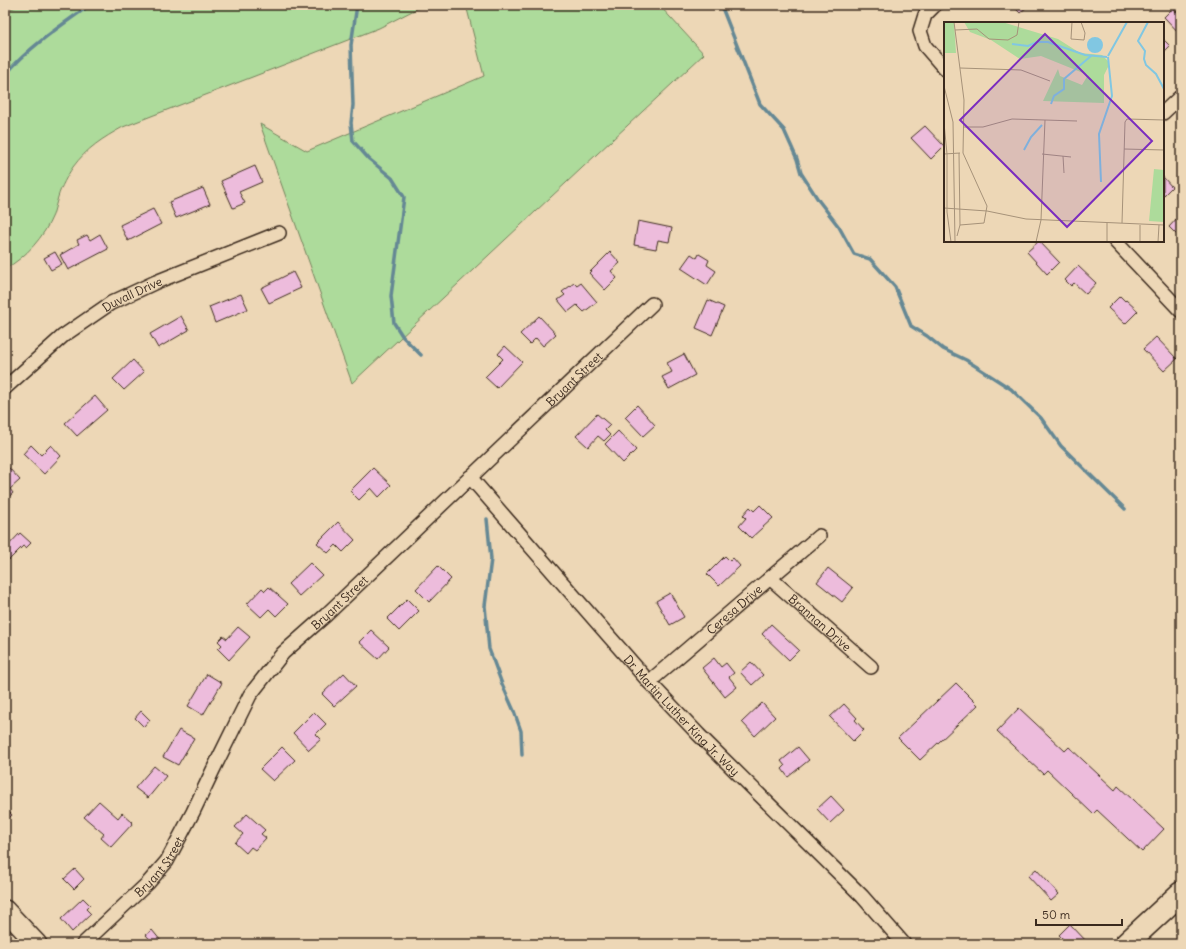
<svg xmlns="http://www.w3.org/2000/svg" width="1186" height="949" font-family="Delius,sans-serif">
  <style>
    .green { fill: #addb9b; stroke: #74825c }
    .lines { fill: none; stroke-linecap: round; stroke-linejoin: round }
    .stream { stroke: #658894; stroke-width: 3.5 }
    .building { fill: #edbcdc; stroke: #3b2a1e }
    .street-casing { stroke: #3b2a1e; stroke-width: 16 }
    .secondary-casing { stroke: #3b2a1e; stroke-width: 22 }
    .highway-casing { stroke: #3b2a1e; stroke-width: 25 }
    .street { stroke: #edd7b6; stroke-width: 13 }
    .secondary { stroke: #edd7b6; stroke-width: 19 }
    .highway { stroke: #edd7b6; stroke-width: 22 }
    .labels { text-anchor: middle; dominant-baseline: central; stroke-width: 3; stroke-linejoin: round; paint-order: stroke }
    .street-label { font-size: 12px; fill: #3b2a1e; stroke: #edd7b6 }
    .inset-river { fill: none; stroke: #81c7e2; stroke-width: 2 }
    .inset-road { fill: none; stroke: #a69279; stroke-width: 1 }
    .view { fill: #7b2cbf; fill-opacity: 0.15; stroke: #7b2cbf; stroke-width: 2 }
    .inset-edge { fill: none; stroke: #3b2a1e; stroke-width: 2 }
  </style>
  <rect width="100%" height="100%" fill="#edd7b6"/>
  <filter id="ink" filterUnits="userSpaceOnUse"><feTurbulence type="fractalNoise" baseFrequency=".025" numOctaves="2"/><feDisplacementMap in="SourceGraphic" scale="8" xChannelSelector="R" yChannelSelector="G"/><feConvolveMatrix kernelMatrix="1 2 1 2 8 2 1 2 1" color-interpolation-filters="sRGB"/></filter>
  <g filter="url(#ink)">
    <path class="green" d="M19,5h405l-45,23 -256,99c-20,11 -36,21 -50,40 -6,9 -12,20 -15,30 -2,6 -3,12 -5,18 -9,22 -27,42 -48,54v-257z
      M466,5h193l45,49 -352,329 -92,-259 47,27 177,-75z"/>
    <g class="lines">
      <path class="stream" d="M357,5l-6,40 2,60 -2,18 2,18 16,18 23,19 12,19 -13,99 3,27 9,14 18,18
        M721,5l39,99 24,26 13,29 4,14 18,28 20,26 15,27 16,5 25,28 16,39 16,10 16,13 23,11 45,29 30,29 20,28 64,63
        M5,75c24,-28 55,-49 85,-70
        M487,519l4,40 -6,47 4,43 13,35 12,27 7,20 1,24"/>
    </g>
    <path class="building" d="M1012,5h17l-9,8z
      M1173,8l3,4 5,-4v27l-17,-18z
      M1163,39l7,7 -7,7z
      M925,126l19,20 -13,13 -20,-21z
      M255,166l7,16 -23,10 6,11 -12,5 -12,-27z
      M1163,177l9,10 -9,9z
      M203,188l7,16 -34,14 -7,-16z
      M153,209l8,15 -33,17 -8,-16z
      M1179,216l2,2v21l-12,-12z
      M638,221l34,7 -3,14 -11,-2 -2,9 -22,-4z
      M100,234l8,15 -40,21 -8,-15 19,-11 -2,-4 10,-5 3,5z
      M1039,241l20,21 -12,12 -20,-22z
      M55,252l7,12 -11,6 -7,-12z
      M610,252l10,11 -9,8 6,7 -12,12 -16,-17z
      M691,254l6,4 2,-4 10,6 -2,5 9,6 -9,14 -26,-17z
      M1078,266l18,17 -10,11 -12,-11 -3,3 -6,-6z
      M293,272l8,16 -32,15 -8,-15z
      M574,283l3,3 4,-3 16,19 -13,10 -7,-7 -9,7 -10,-12 7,-5 -3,-3z
      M241,294l7,15 -33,14 -6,-16z
      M1120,296l5,5 1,-1 12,11 -13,13 -17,-16z
      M708,300l16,7 -12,28 -16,-7z
      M181,316l8,14 -31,18 -8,-14z
      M539,316l17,18 -13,12 -7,-8 -6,6 -10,-10z
      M1156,337l21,22 -13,12 -21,-22z
      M505,346l17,16 -25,26 -12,-11 18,-18 -5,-5z
      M684,354l11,21 -26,14 -7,-12 10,-5 -5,-9z
      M133,360l11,12 -20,18 -11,-11z
      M1181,384v11l-5,-6z
      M95,396l12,14 -30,26 -12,-13z
      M637,405l18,20 -12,11 -18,-19z
      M597,414l13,11 -5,5 5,5 -6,6 -6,-5 -10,11 -12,-11z
      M618,431l18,19 -13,13 -18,-19z
      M31,445l10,10 10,-10 10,11 -17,18 -21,-20z
      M8,467l12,13 -10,9 3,4 -8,7v-29z
      M373,468l18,17 -12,12 -8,-9 -12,12 -9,-9z
      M760,505l13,13 -22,20 -12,-12 7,-8 -3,-3 7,-8 4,4z
      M338,522l17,18 -12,12 -7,-7 -8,8 -11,-10z
      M20,533l11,10 -5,5 -3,-2 -14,14 -4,-4v-7z
      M725,556l5,5 3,-3 7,8 -21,20 -12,-12z
      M310,563l12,12 -23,21 -11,-12z
      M438,566l13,13 -22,23 -13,-13z
      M828,568l25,20 -11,14 -25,-20z
      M269,587l19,17 -12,12 -7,-7 -8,8 -14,-13 15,-16 3,3z
      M670,593l14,24 -14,8 -14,-24z
      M407,599l12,12 -20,20 -12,-12z
      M771,624l28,26 -10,10 -27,-26z
      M238,627l12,10 -21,23 -11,-11 4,-4 -4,-4 5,-5 4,3z
      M371,630l18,17 -11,12 -19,-17z
      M714,658l7,9 5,-4 8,10 -5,4 8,10 -12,10 -23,-29z
      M751,662l12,13 -11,10 -12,-13z
      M344,673l12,13 -22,20 -12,-12z
      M207,674l15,9 -19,32 -15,-9z
      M956,683l22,22 -58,55 -22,-22z
      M762,703l13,14 -20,19 -13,-14z
      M844,704l13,14 -2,2 9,10 -11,11 -23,-24z
      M1019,708l46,43 4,-4 46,43 3,-4 46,43 -22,23 -45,-42 -4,4 -46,-44 -4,4 -46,-43z
      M141,711l9,9 -6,7 -9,-9z
      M314,712l12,12 -10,10 5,5 -12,11 -16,-17z
      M179,730l15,8 -16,27 -15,-8z
      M282,747l13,13 -22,21 -13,-12z
      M798,747l11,13 -21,17 -6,-8 3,-3 -4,-5z
      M154,766l12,10 -18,22 -13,-10z
      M831,796l13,14 -14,13 -13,-14z
      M99,801l19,17 4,-5 11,10 -22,24 -10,-9 3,-4 -20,-17z
      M5,808l7,7 -7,7z
      M247,814l18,16 -4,4 5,4 -11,12 -4,-3 -5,6 -11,-10 8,-9 -8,-7z
      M75,869l9,10 -10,10 -10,-10z
      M1036,869l23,25 -8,7 -23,-25z
      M83,898l7,7 -4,4 5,5 -19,18 -11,-13z
      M1070,924l18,19 -1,1h-19l-9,-9z
      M152,930l9,11 -3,3h-4l-8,-9z"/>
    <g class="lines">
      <g class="street-casing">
        <g id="street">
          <path d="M935,5l-10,10 -5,16 5,15 20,23"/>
          <path d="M1163,113l18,-17"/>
          <path d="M1115,241l66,70"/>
          <path id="s1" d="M5,388l58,-52 48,-33 45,-21 123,-49"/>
          <path id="s2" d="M470,477l179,205 50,53 163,161 42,48"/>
          <path id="s3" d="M770,578l101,89"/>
          <path id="s4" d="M649,682l170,-146"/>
          <path id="s5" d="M83,944l65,-61 19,-22 26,-49 20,-42 37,-75 33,-42 43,-38 326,-311"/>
        </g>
      </g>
      <g class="secondary-casing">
        <path id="secondary" d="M5,910l32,34"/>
      </g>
      <g class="highway-casing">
        <path id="highway" d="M1126,944l55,-51"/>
      </g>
      <use href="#street" class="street"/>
      <use href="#secondary" class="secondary"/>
      <use href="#highway" class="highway"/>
    </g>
  </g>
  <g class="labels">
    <g class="street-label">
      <text stroke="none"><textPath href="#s1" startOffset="159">Duvall Drive</textPath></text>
      <text stroke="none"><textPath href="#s5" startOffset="757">Bryant Street</textPath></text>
      <text stroke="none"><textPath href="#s5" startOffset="433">Bryant Street</textPath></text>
      <text stroke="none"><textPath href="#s4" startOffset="112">Ceresa Drive</textPath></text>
      <text stroke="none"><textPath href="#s3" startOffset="67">Brannan Drive</textPath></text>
      <text stroke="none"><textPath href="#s2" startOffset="319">Dr. Martin Luther King Jr. Way</textPath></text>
      <text stroke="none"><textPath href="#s5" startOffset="109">Bryant Street</textPath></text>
    </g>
  </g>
  <g transform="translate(944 22)">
    <rect width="220" height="220" fill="#edd7b6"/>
    <path d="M0,0h10l2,31h-12zM20,0h38l56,17 22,14 22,2 6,6 1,4 -5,10v28l-61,-2 15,-32 2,7 22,9 6,-10 -47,-19 -21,3 -29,-19 -21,-8zM210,147l10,1v52l-15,-1z" fill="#addb9b"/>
    <path d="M143 23a8 8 0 1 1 16 0a8 8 0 1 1-16 0Z" fill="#81c7e2"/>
    <path class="inset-river" d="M204,0l-10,19 7,10 -1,8 2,6 10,9 8,15M68,22l16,2 9,-4h11l37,13 22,2M164,34l19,-34M107,82l3,-8 10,-7v-10l27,-23M80,128l7,-13 11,-12M157,160l-2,-48 13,-38 -4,-39"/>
    <path class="inset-road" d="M10,0l10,78 -1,53 24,53 -3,17 -24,2M128,0l-1,17 13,1 1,-7 -4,-11M11,8l22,-1 12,10 19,1 9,-5 2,-13M16,46l61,2 29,11M0,64l9,36 2,120M0,101l3,31v58l4,30M19,105h20l29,-8 65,2M180,127l40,1M0,132l16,-1M98,132l29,3M119,134l1,17M0,186l43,3 39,8 138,6M163,201v19M178,201l3,-101 2,-3 37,1M13,214l3,-11 -1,-72M92,220l5,-22 4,-100M196,220v-17M214,220l1,-17"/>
    <path class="view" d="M101,12l107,107 -85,86 -107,-107z"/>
    <rect width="220" height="220" class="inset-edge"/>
  </g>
  <rect width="1186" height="949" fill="none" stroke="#edd7b6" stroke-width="20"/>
  <rect x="10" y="10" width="1166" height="929" fill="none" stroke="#3b2a1e" stroke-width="1.5" filter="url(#ink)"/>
  <path d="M1036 919v6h86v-6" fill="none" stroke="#3b2a1e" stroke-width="2"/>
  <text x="1042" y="919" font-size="12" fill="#3b2a1e" stroke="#edd7b6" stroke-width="3" paint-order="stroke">50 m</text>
</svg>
